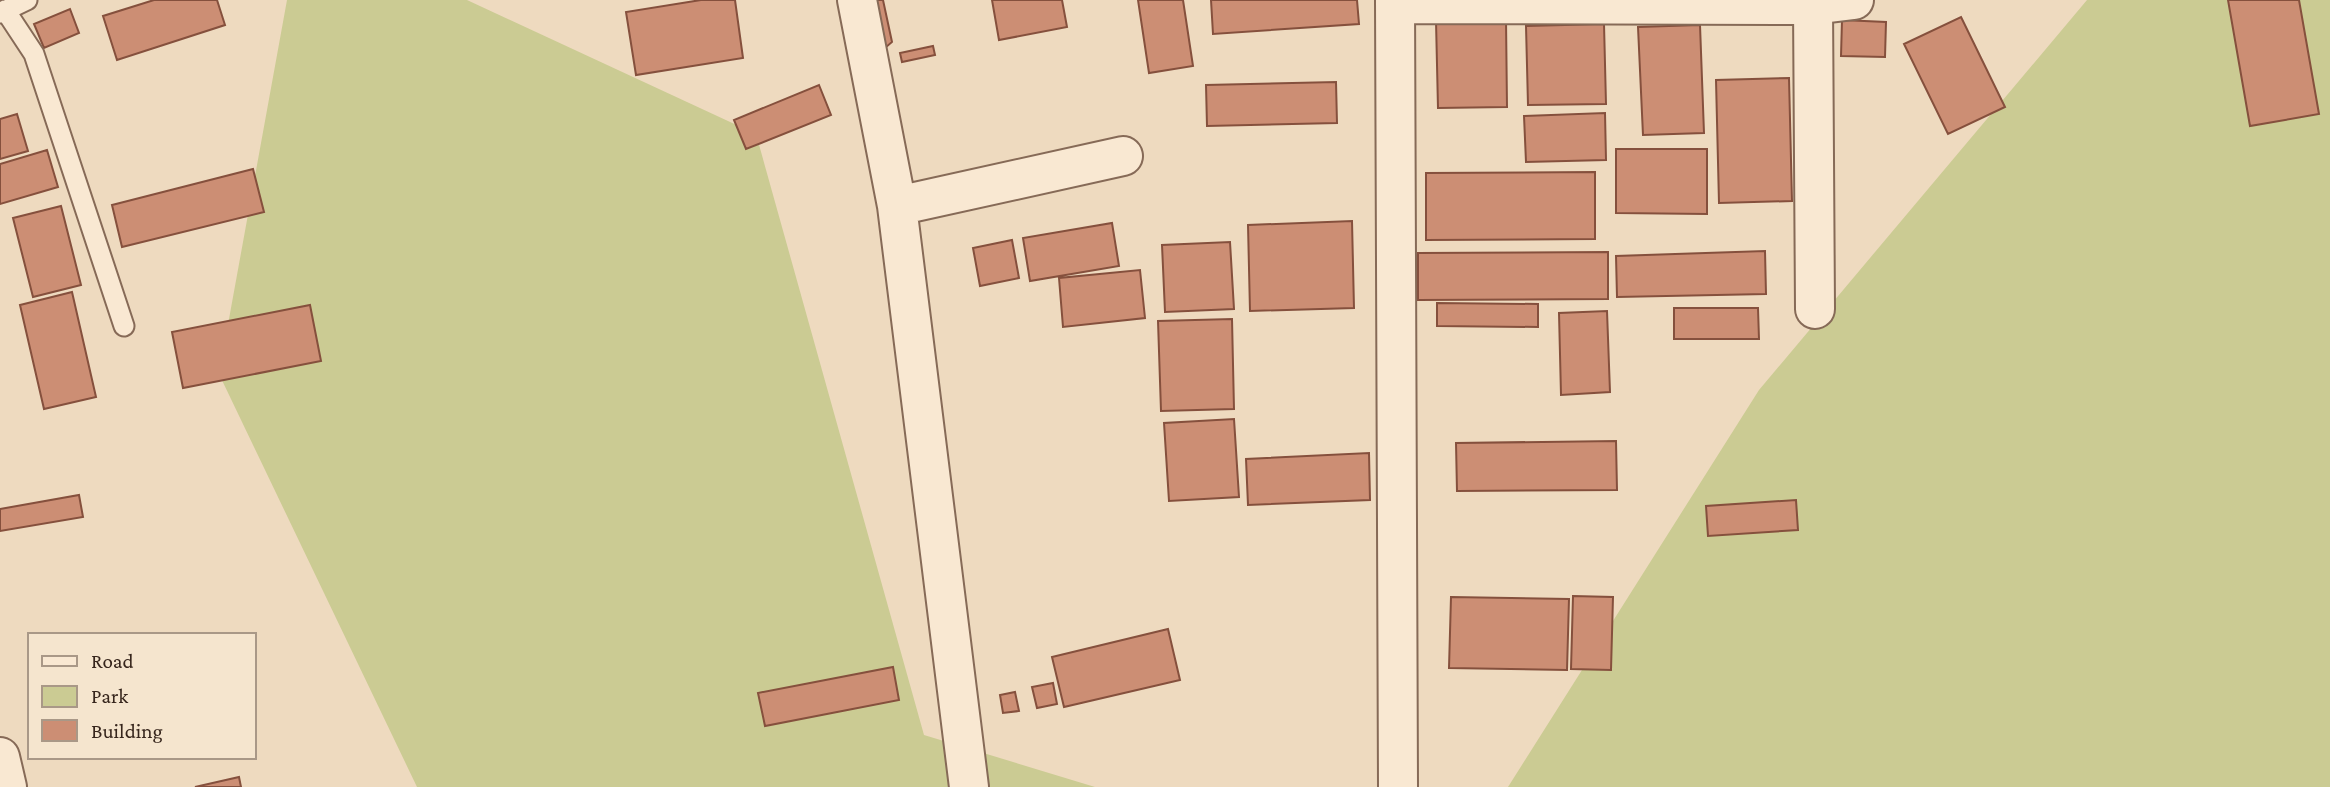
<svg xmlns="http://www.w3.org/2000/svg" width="2330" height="787" font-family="'Crimson Pro',serif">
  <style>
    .green { fill: #cbcb93 }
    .building { fill: #cc8e74; stroke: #85503d; stroke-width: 2 }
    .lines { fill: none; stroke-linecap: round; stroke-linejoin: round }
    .lane-casing { stroke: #866a57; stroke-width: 23 }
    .street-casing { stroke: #866a57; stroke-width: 42 }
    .lane { stroke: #f9e8d2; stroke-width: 19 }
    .street { stroke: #f9e8d2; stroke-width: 38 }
  </style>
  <rect width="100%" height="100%" fill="#eedabf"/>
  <path class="green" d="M287,0h180l289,134 168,601 171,52h-678l-198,-413z
    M2087,0h243v787h-822l251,-397z"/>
  <path class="building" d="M154,0h63l8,25 -108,35 -14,-44z
    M701,0h34l8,58 -107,17 -10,-63z
    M874,0h9l9,42 -7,6z
    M992,0h70l5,27 -68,13z
    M1138,0h45l10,66 -44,7z
    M1211,0h146l2,24 -146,10z
    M2228,0h71l20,114 -69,12z
    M70,9l9,24 -35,15 -10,-24z
    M1961,17l44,90 -57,27 -44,-90z
    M1506,19l1,88 -69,1 -2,-87z
    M1842,20l44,2 -1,35 -44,-1z
    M1604,24l2,80 -78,1 -2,-79z
    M1700,25l4,108 -61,2 -5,-108z
    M933,46l2,9 -33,7 -2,-9z
    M1789,78l3,123 -73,2 -3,-123z
    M1336,82l1,41 -130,3 -1,-41z
    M819,85l12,30 -85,34 -12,-29z
    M1605,113l1,47 -80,2 -2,-46z
    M17,114l11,37 -28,8v-40z
    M1616,149h91v65l-91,-1z
    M47,150l11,37 -58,17v-40z
    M253,169l11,43 -142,35 -10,-42z
    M1595,172v67l-169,1v-67z
    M61,206l20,79 -48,12 -20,-79z
    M1352,221l2,87 -104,3 -2,-86z
    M1112,223l7,43 -89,15 -7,-43z
    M1012,240l7,38 -39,8 -7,-38z
    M1230,242l4,67 -69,3 -3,-67z
    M1765,251l1,43 -149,3 -1,-41z
    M1608,252v47l-190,1v-47z
    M1140,270l5,48 -82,9 -4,-49z
    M72,292l24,105 -52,12 -24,-104z
    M1437,303l101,1v23l-101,-1z
    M310,305l11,56 -138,27 -11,-56z
    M1674,308h84l1,31h-85z
    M1607,311l3,81 -49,3 -2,-82z
    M1232,319l2,90 -73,2 -3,-90z
    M1234,419l5,78 -70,4 -5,-78z
    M1616,441l1,49 -160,1 -1,-48z
    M1369,453l1,47 -122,5 -2,-46z
    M79,495l4,22 -83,14v-22z
    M1796,500l2,30 -90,6 -2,-30z
    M1573,596l40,1 -2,73 -40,-1z
    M1451,597l118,2 -2,71 -118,-2z
    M1168,629l12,51 -116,27 -12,-50z
    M893,667l6,33 -134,26 -7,-33z
    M1053,683l4,21 -20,4 -5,-21z
    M1015,692l4,19 -16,2 -3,-18z
    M239,777l2,10h-46z"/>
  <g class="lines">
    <g class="lane-casing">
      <path id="lane" d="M5,10l29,44 90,272
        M0,13l27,-13"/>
    </g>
    <g class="street-casing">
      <path id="street" d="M857,0l40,206 72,581
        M1395,0l3,787
        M1395,4l418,1 41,-5
        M1813,5l2,304
        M897,206l226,-50
        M0,757l7,30"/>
    </g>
    <use href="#lane" class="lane"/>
    <use href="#street" class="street"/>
  </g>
  <rect x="28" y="633" width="228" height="126" fill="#f5e5ce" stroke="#a99887" stroke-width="2"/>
  <rect x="42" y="656" width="35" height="10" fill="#f9e8d2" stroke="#a99887" stroke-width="2"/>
  <text x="91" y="668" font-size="21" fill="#36251c">Road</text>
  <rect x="42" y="686" width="35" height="21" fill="#cbcb93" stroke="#a99887" stroke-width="2"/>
  <text x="91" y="703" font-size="21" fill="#36251c">Park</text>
  <rect x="42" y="720" width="35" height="21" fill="#cc8e74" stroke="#a99887" stroke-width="2"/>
  <text x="91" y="738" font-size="21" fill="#36251c">Building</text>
</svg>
